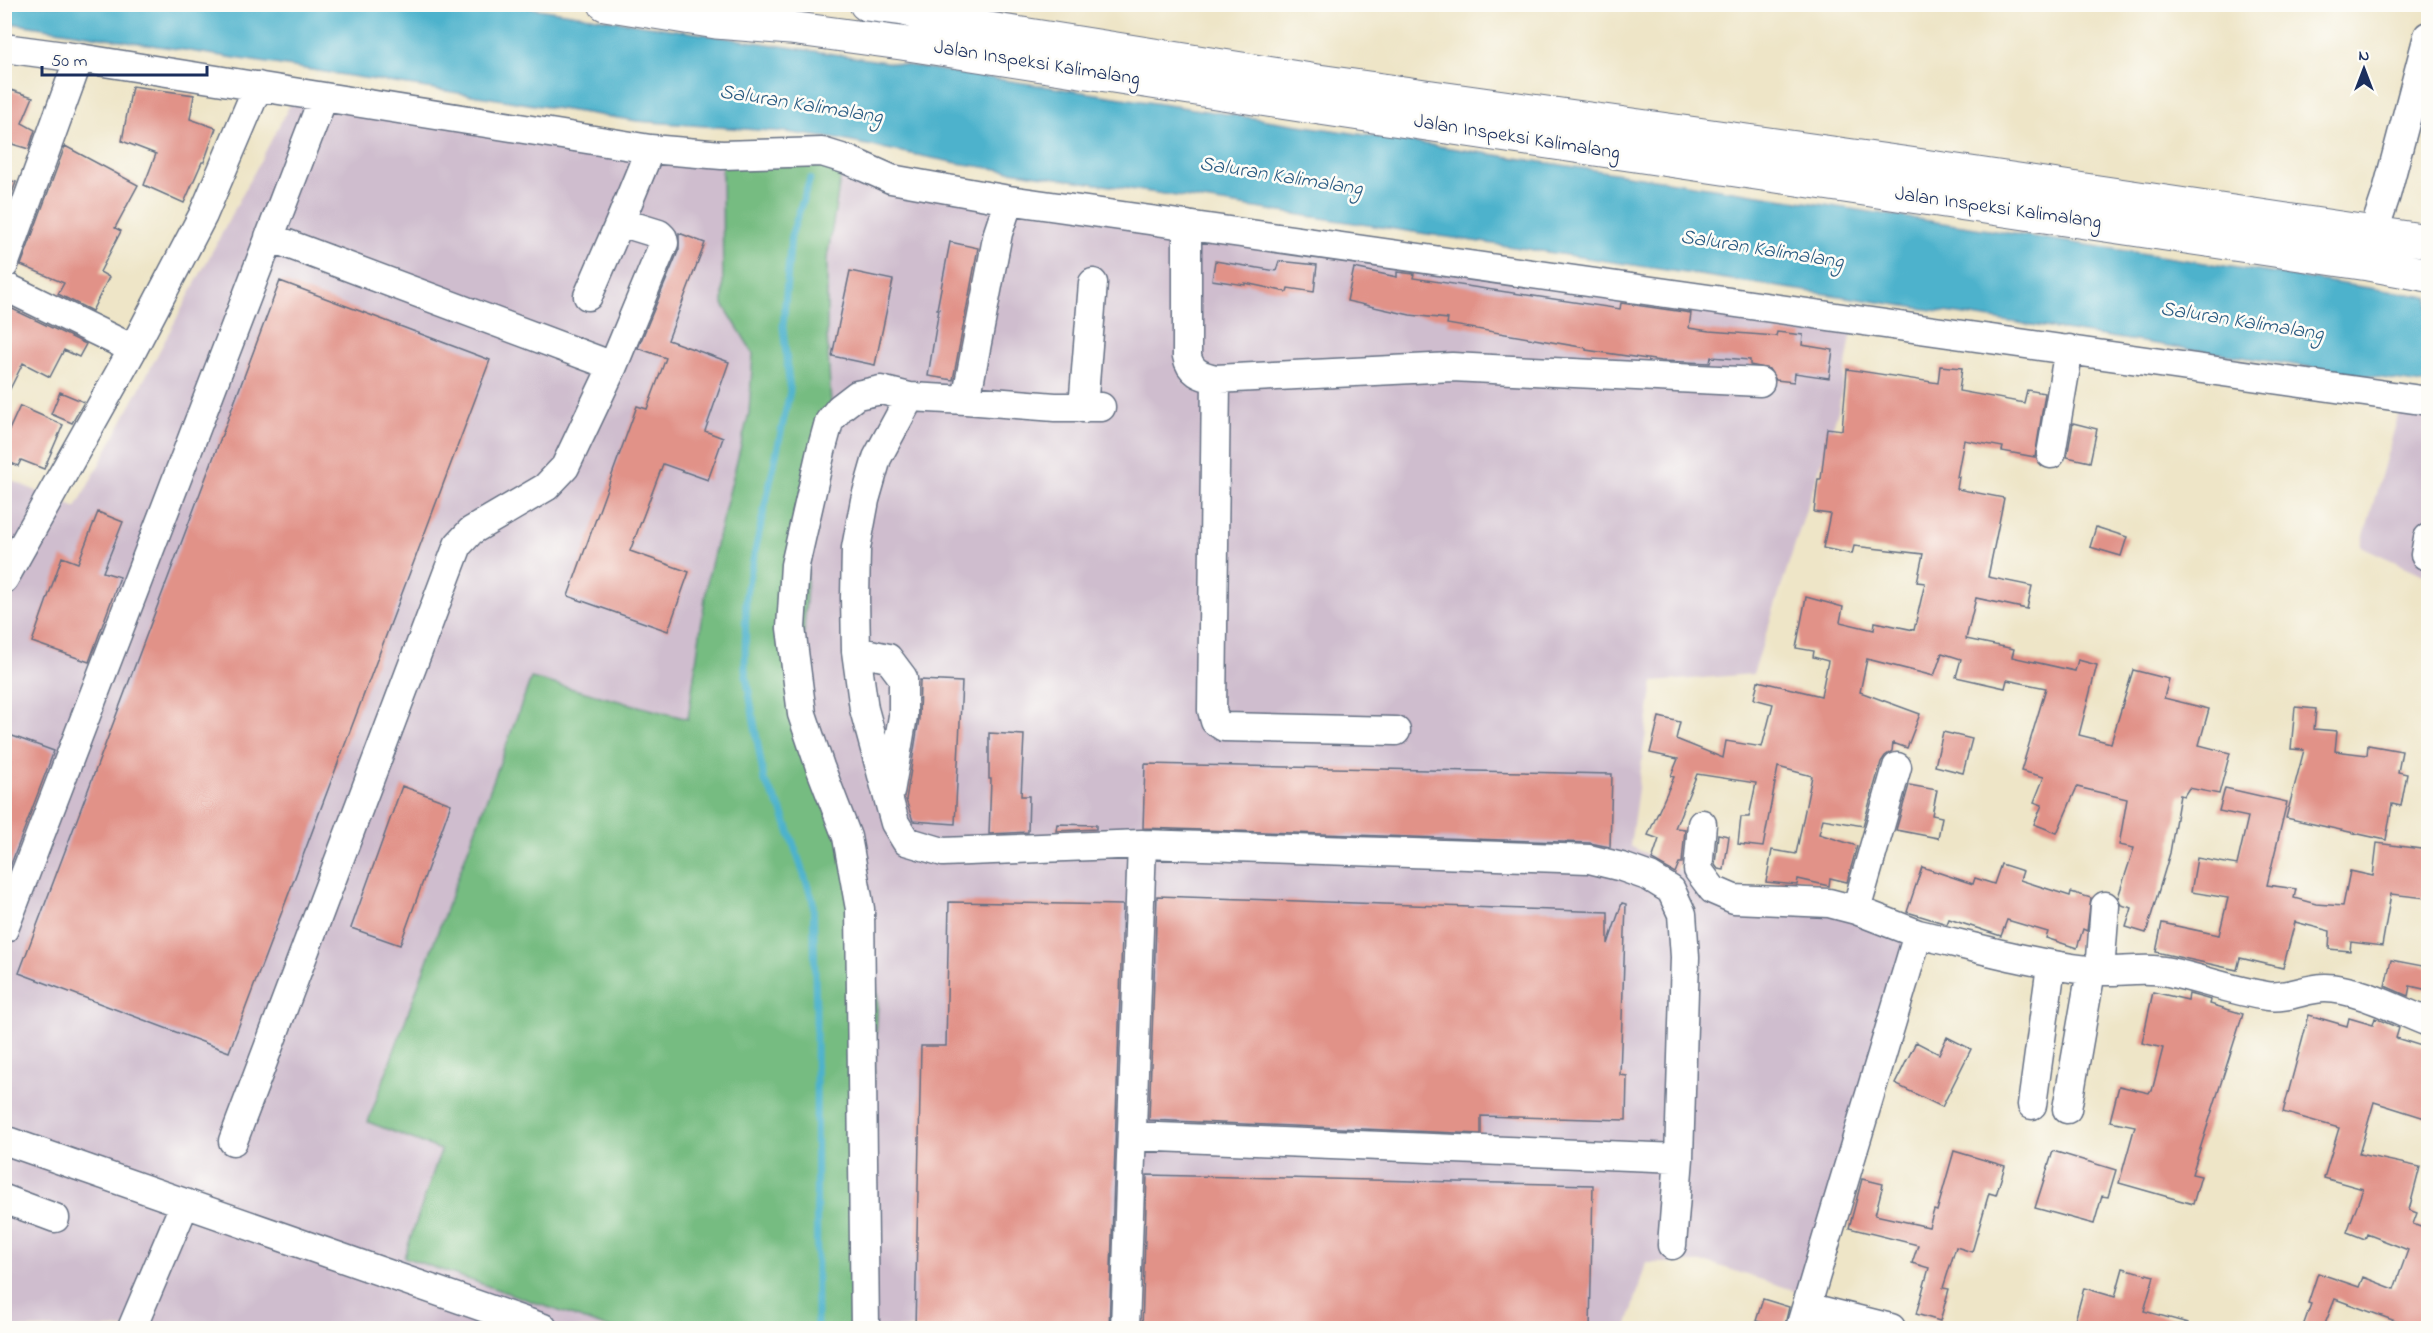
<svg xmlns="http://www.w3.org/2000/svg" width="2433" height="1333" font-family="'Indie Flower',sans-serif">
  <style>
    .industrial { fill: #cfbdce }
    .forest { fill: #76bc81; stroke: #487670; stroke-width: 1.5 }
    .water { fill: #4db2cc; stroke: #347095; stroke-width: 1.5 }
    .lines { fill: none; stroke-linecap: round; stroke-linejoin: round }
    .stream { stroke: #4db2cc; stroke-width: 7 }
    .building { fill: #e19288 }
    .minor-casing { stroke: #656f83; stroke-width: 31 }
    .major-casing { stroke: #656f83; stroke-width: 35 }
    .minor { stroke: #fff; stroke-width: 28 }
    .major { stroke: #fff; stroke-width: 33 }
    .labels { text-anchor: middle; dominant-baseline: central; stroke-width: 5; stroke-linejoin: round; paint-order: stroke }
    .street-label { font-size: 20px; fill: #1b2f5e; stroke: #fdfcf7 }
    .water-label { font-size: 21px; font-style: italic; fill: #2c5d84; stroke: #fdfcf7 }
  </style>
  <rect width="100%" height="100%" fill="#fdfcf7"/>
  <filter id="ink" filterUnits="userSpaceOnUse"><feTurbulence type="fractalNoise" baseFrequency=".0167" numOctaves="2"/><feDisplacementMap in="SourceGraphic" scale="12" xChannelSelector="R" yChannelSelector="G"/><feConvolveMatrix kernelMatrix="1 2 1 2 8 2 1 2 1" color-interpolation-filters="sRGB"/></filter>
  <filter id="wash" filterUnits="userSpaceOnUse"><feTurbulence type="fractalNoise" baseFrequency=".008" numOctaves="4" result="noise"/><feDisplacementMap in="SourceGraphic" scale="24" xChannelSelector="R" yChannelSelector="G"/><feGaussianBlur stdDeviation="1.35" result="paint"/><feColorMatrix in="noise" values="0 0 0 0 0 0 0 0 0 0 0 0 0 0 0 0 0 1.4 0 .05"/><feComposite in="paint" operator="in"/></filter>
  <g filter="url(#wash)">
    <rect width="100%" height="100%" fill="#eee5c7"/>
    <path class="industrial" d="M300,86l422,72 1,146 30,49 -4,60 -41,164 -20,142 -319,404 72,27 -37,107 204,71h-603l-1,-851 72,31z
      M843,162l1010,163 -15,86 -85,263 -100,8 -23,164 90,43 194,35 -96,374 -108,-35h-64l-19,65h-767l-60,-632 8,-131 19,-230v-76z
      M2400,409l28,4v164l-67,-31z"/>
    <path class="forest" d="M722,158l121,4 -16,97v76l6,105 -25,125 -8,131 51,118 27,186 -18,328h-252l-204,-71 37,-107 -73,-28 163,-444 157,41 20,-142 41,-164 4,-60 -30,-49z"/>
    <path class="water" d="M4,5h508l1916,292v88l-1471,-222 -120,-24 -52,-7 -148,-11 -632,-99z"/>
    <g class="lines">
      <path class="stream" d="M810,179l-19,57 -8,91 7,64 -44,202 -1,76 19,111 18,31 31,90 3,111 1,316"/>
    </g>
    <g id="blocks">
      <path class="building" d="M132,86l62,9 -4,24 26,9 -12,34h-2l-18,41 -40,-18 12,-31 -34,-13z
        M4,88l29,9 -11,26 13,7 -6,19 -17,-5 -8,17z
        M65,146l73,39 -23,43 6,3 -21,41 9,5 -17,34 -34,-17 6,-11 -43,-18z
        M4,179l12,3 -12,33z
        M679,233l26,10 -37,97 61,22 -24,69 18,7 -15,42 -45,-16 -33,87 59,21 -21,59 -100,-35 69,-190 10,3 19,-51 -28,-10 41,-99z
        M950,242l28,6 -25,132 -25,-4 11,-67h-2z
        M1215,261l61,10 3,-10 38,4 -3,27 -26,-4 -1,4 -42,-9v2l-33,-5z
        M1354,268l43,9v-5l17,2 -1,4 207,31 1,-6 70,10 -2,15 20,3 67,5 1,-4 26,3 -1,10 31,5 -4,28 -34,-5 -1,9 -18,-2 -7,-11 -19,-4v-5l-39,-3 -1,6 -49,-2 -75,-11v-2l-139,-24 1,-5 -38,-4 -63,-14z
        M850,271l43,9 -18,85 -43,-9z
        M280,281l210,79 -261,692 -210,-79z
        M4,305l82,39 -7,13 -15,-7 -14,27 -27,-14 -19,38z
        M1940,366l22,2 -3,23 65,12 3,-13 18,3 -10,64 -33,-6 1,-4 -39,-7 -7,37h2l-2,12 47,9 -16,79 44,9 -5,23 -51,-11 -10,41 48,10 -2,8 63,14 3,-11 19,5 -18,70 32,8 22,-73 36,9 -5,19 45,11 -10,36 31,8 -11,41 -30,-6 -5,8 -4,-1 -10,58 -24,80 -20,-6 6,-19 -11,-3 -3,-8 16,-49 -15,-3 8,-46 -50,-12 -20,46 -23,-9 8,-19 -8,-3 10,-25 -23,-6 25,-83 -39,-8 -2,8 -49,-11 5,-18 -19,-6 -8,23 -67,-17 -7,33 60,22 -13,34 -14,-5 -1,8 -7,5 -4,6 -18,64 -40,-7 -4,15 38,12 -10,36 -17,-4 -1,8 -31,-7 -1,6 -31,-3 6,-32 24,4 16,-78 -34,-9 -15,80 -25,-3 3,-27h8l7,-34 -59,-9 -22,54 10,1 -3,34h-3l-4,10 -23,-13 7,-21 -11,-4 26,-58 -3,-1 7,-17 -28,-6 9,-36 21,5 -4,17 47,19 3,-17 36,6 11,-43 -19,-5 4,-18 63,15 7,-35 -15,-4 1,-6 -18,-3 10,-51 37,10 -3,15 34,8 1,-8 39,8 11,-47 -8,-1 6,-28 -69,-8 -2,8 -29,-6 7,-34 -16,-2 4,-33h3l6,-51 15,2 5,-61 91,14z
        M60,392l24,10 -12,21 -21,-9z
        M20,406l43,19 -19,44 -23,-9 -3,6 -14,-6v-19z
        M2073,423l24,6 -7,33 -23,-5z
        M98,512l25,10 -20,50 17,5 -31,85 -57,-20 30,-85 16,6z
        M2096,527l31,10 -6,19 -31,-9z
        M920,680l42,2 -7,142 -42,-3 -7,-21 13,-81z
        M2295,707l21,2 -2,20 23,2 -2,20 32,4 1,-10 34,6 -4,21 9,2 -6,32 -9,-2 -6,36 -100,-22 18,-68 -13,-1z
        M1943,732l29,7 -9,34 -28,-7z
        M4,733l50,18 -49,129 -1,-1z
        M989,733l35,2 -3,61h8l-1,36 -39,2 2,-55h-2z
        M1145,764l467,10 -2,73 -20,-4 -447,-15z
        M1909,785l28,5 -5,25 10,2 -4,21 -42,-8z
        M402,786l49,18 -51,141 -49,-17z
        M2225,788l62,14 -20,83 29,4 -2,9 22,6 27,2 7,-35 23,5 4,-33 51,7 -2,48 -35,-4 -9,52 -31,-4 -1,9 -21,-2 1,-18 -35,-9 -12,46 -43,-10 -3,12 -81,-18 6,-29 57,12 9,-37 -37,-6 6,-34 40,7 11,-48 -29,-6z
        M1057,824l39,1v4l-40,2z
        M1718,834l11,2 -5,34 -6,-1 -3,-4z
        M2001,864l22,7 -3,9 50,16 1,-4 20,6 -4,33 -4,-2 -6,19 -31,-10 2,-6 -41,-12 -6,16 -52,-17 -2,5 -40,-12 15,-45 51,17 2,-6 19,6z
        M1157,896l451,16v32l14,-41 4,1 -6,171 7,1 -1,44 -145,-4v18l-332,-14z
        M949,902l174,3 -14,424h-194l6,-283h25z
        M2391,960l37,7v23l-18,-4 -2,10 -23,-10z
        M2153,992l35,8 1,-6 22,6 -1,4 33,10 -51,160 9,2 -8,28 -74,-21 16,-57 -25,-5 9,-35 30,7 1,-2h2l11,-43 -21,-5z
        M2309,1015l38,11 2,-8 24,7 2,-7 24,10 -3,10 32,10v71l-54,-17 -15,52 61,13 -11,43 8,3 -4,11 15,6v84l-6,15h-27l3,-7 -63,-23 -12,30h-21l9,-25 -3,-1 10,-30 41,14 4,-10 31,12 14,-39 -41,-16 -2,5 -18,-7 16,-43 -39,-11 15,-50 -56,-16z
        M1947,1037l24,12 -29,58 -47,-23 21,-42 23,12z
        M1954,1151l51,15 -9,29 -7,-2 -17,59 -16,-5 -13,41 6,1 -9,32 -24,-7 13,-46 -17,-5 6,-18 -69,-17 13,-49 21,5 -8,31 54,12 5,-17 3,1z
        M2053,1151l63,19 -8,27 -6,-1 -8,28 -59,-16z
        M1147,1175l446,10 -3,144h-448z
        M2123,1268l31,8 -10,35 44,12 -1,6h-97l-16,-5 10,-36 31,9z
        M1763,1299l26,8 -5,22h-20l2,-6 -10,-2z"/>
    </g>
  </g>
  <g filter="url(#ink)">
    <use href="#blocks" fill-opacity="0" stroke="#656f83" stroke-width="1.5"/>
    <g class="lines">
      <g class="minor-casing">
        <path id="minor" d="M4,48l75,10 571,91 72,6 100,-3 26,8 43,19 118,21 1419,201
          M1187,225v131c3,16 14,20 29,23l236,-12 308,15
          M269,237l344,129
          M2370,254l3,-20 13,-39 42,-159
          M4,265l75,-207
          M4,286l129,63
          M588,296l32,-74
          M1216,379l-4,331 3,11 9,6 172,4
          M910,397l-33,61 -12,42 -9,48 -1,50 1,53 8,58 31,114 11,18 37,11 199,-8 447,15 33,8 28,10 21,13 11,24 3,43 -6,201 -7,87
          M966,400l89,7h46
          M1083,408l10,-125
          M2051,454l18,-105
          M2425,555l3,-17
          M4,579l129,-230 70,-134 55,-129
          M856,651l32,7 15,20v38l-13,76
          M1897,767l-41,143 62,24
          M1702,824l-4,46 15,20 21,9 95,4 27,7
          M4,929l319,-831
          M2100,971l5,-65
          M2032,1105l19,-139
          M2067,1109l24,-138
          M1133,1136l546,22
          M4,1140l539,188
          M233,1141l225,-596 13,-14 75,-44 19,-20 48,-101 51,-123 -1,-5 -4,-4 -39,-12 30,-73
          M4,1199l51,19
          M1807,1307l84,21
          M132,1328l53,-125
          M865,1328l-5,-419 -13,-72 -27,-70 -18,-53 -11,-86 4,-63 26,-114 8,-29 11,-14 17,-13 24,-5 29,7 56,3 32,-167 11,-33
          M1125,1328l17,-484
          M1800,1328l118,-394c56,13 112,29 169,36 27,4 55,-4 82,2 33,7 64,19 98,24 22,3 38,-8 58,-8 32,0 74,23 103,34"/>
      </g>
      <g class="major-casing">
        <path id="major" d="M605,4l111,18 74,6 111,15 412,64 1055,157 60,11
          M866,4l38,5 48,14 359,57 599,84 518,77"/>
      </g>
      <use href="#minor" class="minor"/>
      <use href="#major" class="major"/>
    </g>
  </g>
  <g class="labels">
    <g class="street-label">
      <text transform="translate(1037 64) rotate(9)">Jalan Inspeksi Kalimalang</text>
      <text transform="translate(1517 138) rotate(9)">Jalan Inspeksi Kalimalang</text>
      <text transform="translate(1998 209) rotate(8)">Jalan Inspeksi Kalimalang</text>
    </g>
    <g class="water-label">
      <text transform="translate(801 105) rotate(9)">Saluran Kalimalang</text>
      <text transform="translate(1281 177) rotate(9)">Saluran Kalimalang</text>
      <text transform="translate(1762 250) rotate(9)">Saluran Kalimalang</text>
      <text transform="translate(2242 322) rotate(9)">Saluran Kalimalang</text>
    </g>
  </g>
  <rect width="2433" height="1333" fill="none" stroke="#fdfcf7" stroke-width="24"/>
  <g transform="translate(2364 69)" stroke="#fdfcf7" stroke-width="4.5" paint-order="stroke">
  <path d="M0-4.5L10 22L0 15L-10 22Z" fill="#1b2f5e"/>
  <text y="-9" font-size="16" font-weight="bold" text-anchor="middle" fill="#1b2f5e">N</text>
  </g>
  <path d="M42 66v9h165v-9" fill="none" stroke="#1b2f5e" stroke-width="3"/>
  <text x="51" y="66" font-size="18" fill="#1b2f5e" stroke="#fdfcf7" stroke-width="4.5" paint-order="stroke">50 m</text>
</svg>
